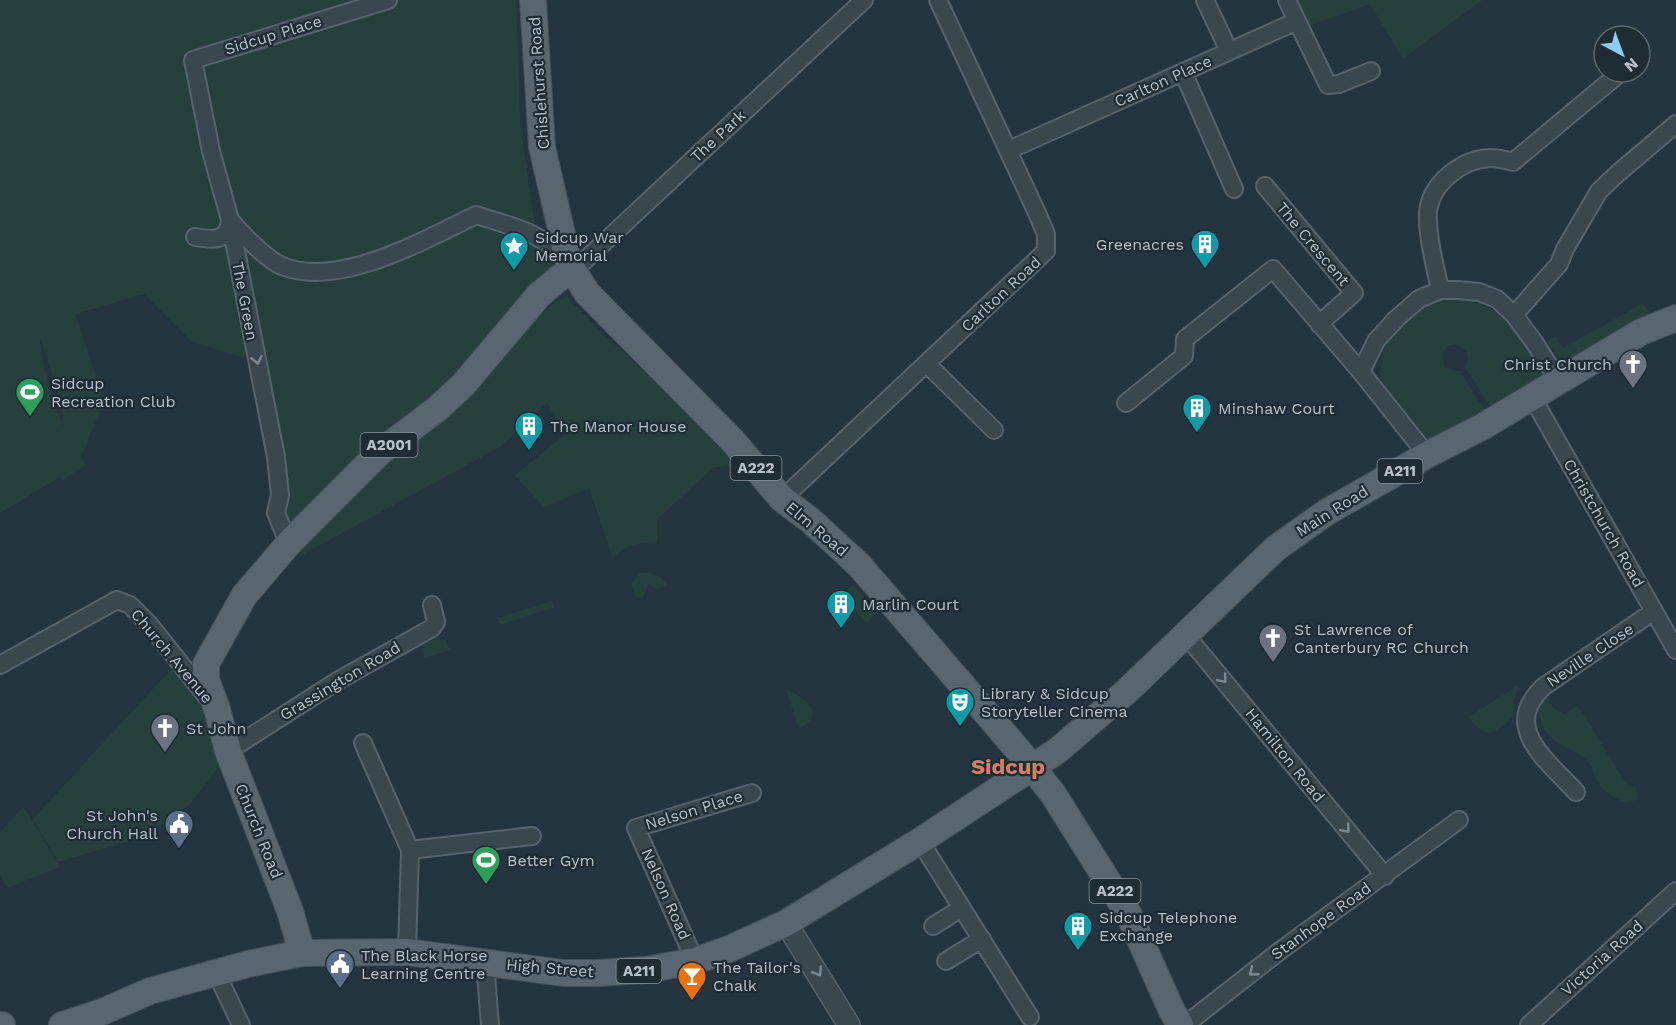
<svg xmlns="http://www.w3.org/2000/svg" width="1676" height="1025" font-family="'Work Sans',sans-serif">
  <style>
    .green { fill: #27403e; fill-rule: evenodd }
    .lines { fill: none; stroke-linecap: round; stroke-linejoin: round }
    .minor-casing { stroke: #57646d; stroke-width: 20 }
    .tertiary-casing { stroke: #57646d; stroke-width: 24 }
    .primary-casing { stroke: #435058; stroke-width: 28 }
    .minor { stroke: #39474f; stroke-width: 16 }
    .tertiary { stroke: #39474f; stroke-width: 21 }
    .primary { stroke: #57666f; stroke-width: 26 }
    .oneway { stroke: #7e8a93 }
    .labels { text-anchor: middle; dominant-baseline: central; stroke-width: 4.5; stroke-linejoin: round; paint-order: stroke }
    .shield { fill: #1e2c34; stroke: #88949d; stroke-width: 1.5 }
    .shield-label { font-size: 15px; font-weight: bold; fill: #b6c1ca }
    .street-label { font-size: 16px; fill: #b6c1ca; stroke: #1e2c34 }
    .poi-label { font-size: 16px; fill: #b6c1ca; stroke: #1e2c34; text-anchor: start }
    .district-label { font-size: 22px; font-weight: bold; fill: #d47f66; stroke: #1e2c34 }
  </style>
  <rect width="100%" height="100%" fill="#25353f"/>
  <path class="green" d="M0,0h516l4,120 16,115 36,35 -40,49 25,-18 10,-4 38,39 143,123 -11,9 -8,-3 -16,3 -56,51v23c-19,1 -30,2 -44,16l-24,-70 -45,19 -29,-32 52,-42 -20,-30 -47,44 -200,109 -4,-20 -6,6 -14,-95 -24,-106 -8,17 -53,-17 -47,-47 -69,20 29,87 -23,56 4,8 -22,15 -3,-3 -60,36zM40,336l22,69 2,21c-10,-14 -25,-72 -24,-90z
    M1296,0h186l-79,59 -33,-55 -62,22z
    M1454,298c47,0 67,42 90,77l-1,4 -52,29 -26,-41 3,-7 -2,-10 -10,-6 -7,1 -7,9 2,12 6,4 10,1 25,40 -55,30 -44,-53c-17,-26 7,-60 29,-76 11,-9 24,-12 39,-14z
    M1642,304l3,2 4,9 -83,46 -7,-2 -12,-17 8,-5 8,11z
    M640,573c11,-1 23,2 27,13l-9,3 -10,-5 -6,15 -6,-2 -5,-13z
    M853,585l24,27 -10,11 -25,-29z
    M552,601l2,6 -54,18 -2,-7z
    M440,637l6,4 4,9 -26,8 -1,-12 4,-5z
    M174,666l25,27 23,70 -32,41 -42,31 -90,27 -25,-43z
    M1517,686l1,2 -4,13 -1,15c-19,20 -27,24 -44,1z
    M786,689c17,9 43,22 13,40z
    M1548,696l5,12 12,6 13,-9 48,79 10,4 2,11 -12,4c-10,-4 -23,-12 -29,-22 -3,-5 -3,-12 -7,-17 -19,-21 -40,-15 -50,-45 -3,-9 -2,-14 3,-22z
    M24,807l36,60 -53,21 -7,-13v-43z"/>
  <g class="lines">
    <g class="minor-casing">
      <path id="minor" d="M1205,0l24,51
        M1297,21l31,64 11,-1 32,-13
        M1183,72l51,117
        M1009,150l288,-129 -10,-21
        M1265,186l89,107 -35,31
        M230,220c12,14 36,39 52,46 57,23 142,-26 194,-51 37,12 64,16 91,46
        M195,237c18,3 33,5 35,-17
        M572,270l10,-7 282,-263
        M1440,290c-5,-25 -13,-53 -12,-78 3,-29 34,-53 62,-54 7,0 16,2 23,4l108,-90
        M1514,315l45,-51 6,-15 34,-58 18,-17 59,-50
        M927,364l67,66
        M1532,397l144,253
        M1126,403l58,-47 1,-17 88,-70 88,103
        M1427,455l-66,-83 15,-31 20,-22 23,-20 21,-9h19l20,2 18,7 17,16 20,27 25,39
        M782,499l264,-248v-17l-9,-21 -99,-213
        M290,542l-5,-7 -9,-22 4,-18 -4,-38 -46,-237 -19,-69 -18,-91 195,-60
        M1185,634l200,242
        M0,665l117,-65 13,5 19,19 58,73
        M363,743l47,107 -3,102
        M228,751l111,-71 93,-52 4,-6 -4,-17
        M1576,792c-29,-32 -75,-64 -33,-105l111,-76
        M920,841l110,176
        M410,850l122,-14
        M933,926l29,-18
        M695,961l-59,-133 116,-35
        M946,961l36,-22
        M485,962l5,63
        M216,972l25,53
        M1185,1025l96,-75 178,-130
        M1529,1025l147,-134"/>
    </g>
    <g class="tertiary-casing">
      <path id="tertiary" d="M786,923l63,102"/>
    </g>
    <g class="primary-casing">
      <path id="primary" d="M533,0l9,147 27,117 18,29 145,147 50,59 28,21 49,45 165,192 29,37 76,121 42,94 9,16
        M302,953l-12,-42 -62,-160 -11,-42 -11,-30v-15l38,-68 46,-54 89,-89 58,-44 26,-24 76,-90 19,-16 14,-9
        M0,1025h2
        M62,1025l40,-13 48,-21 98,-27 54,-11 105,-1 156,21h35l47,-3 50,-9 34,-12 57,-26 134,-82 137,-90 71,-61 148,-142 51,-36 100,-57 55,-28 159,-95 35,-14"/>
    </g>
    <use href="#minor" class="minor"/>
    <use href="#tertiary" class="tertiary"/>
    <use href="#primary" class="primary"/>
  </g>
  <defs><path id="oneway-chevron" d="M-2-3.5L2.5 0L-2 3.5" fill="none" stroke-width="1.6" stroke-linecap="round" stroke-linejoin="round" transform="scale(1.5)"/></defs>
  <g class="oneway">
    <use href="#oneway-chevron" transform="translate(257 360) rotate(79)"/>
    <use href="#oneway-chevron" transform="translate(1223 679) rotate(50)"/>
    <use href="#oneway-chevron" transform="translate(1346 829) rotate(51)"/>
    <use href="#oneway-chevron" transform="translate(818 972) rotate(58)"/>
    <use href="#oneway-chevron" transform="translate(1253 972) rotate(141)"/>
  </g>
  <defs>
    <g id="building-pin" transform="scale(1.5)"><path d="M0 17L-7.5 6A9.5 9.5 0 1 1 7.5 6Z" fill="#0f9aa8" stroke="#1e2c34"/><path d="M-4-6H4V6H1V3H-1V6H-4ZM-2.5-4.3h1.7v1.8h-1.7ZM.8-4.3h1.7v1.8H.8ZM-2.5-1h1.7V.8h-1.7ZM.8-1h1.7V.8H.8Z" fill="#fff"/></g>
    <g id="sight-pin" transform="scale(1.5)"><path d="M0 17L-7.5 6A9.5 9.5 0 1 1 7.5 6Z" fill="#0f9aa8" stroke="#1e2c34"/><path d="M0-6L1.8-2.2L6-1.7L2.9 1.2L3.7 5.4L0 3.3L-3.7 5.4L-2.9 1.2L-6-1.7L-1.8-2.2Z" fill="#fff"/></g>
    <g id="church-pin" transform="scale(1.5)"><path d="M0 17L-7.5 6A9.5 9.5 0 1 1 7.5 6Z" fill="#6b7280" stroke="#1e2c34"/><path d="M-1.2-6h2.4v3.5h3.3v2.4h-3.3V6h-2.4V-.1h-3.3v-2.4h3.3Z" fill="#fff"/></g>
    <g id="stadium-pin" transform="scale(1.5)"><path d="M0 17L-7.5 6A9.5 9.5 0 1 1 7.5 6Z" fill="#2e9e5b" stroke="#1e2c34"/><path d="M0-5a6.5 5 0 1 0 0 10a6.5 5 0 1 0 0-10ZM-3.5-1.8h7v3.6h-7Z" fill="#fff"/></g>
    <g id="theatre-pin" transform="scale(1.5)"><path d="M0 17L-7.5 6A9.5 9.5 0 1 1 7.5 6Z" fill="#0f9aa8" stroke="#1e2c34"/><path d="M-5-5.5Q0-4 5-5.5V0Q5 5 0 6Q-5 5-5 0ZM-3.3-2.5H-1v1.5H-3.3ZM1-2.5H3.3v1.5H1ZM-2.8 1Q0 5.5 2.8 1Z" fill="#fff"/></g>
    <g id="civic-pin" transform="scale(1.5)"><path d="M0 17L-7.5 6A9.5 9.5 0 1 1 7.5 6Z" fill="#5c6f8a" stroke="#1e2c34"/><path d="M-.6-6.5H3V-4.5H.6V-3L4-1V1h2V6H-6V1h2V-1L-.6-3ZM-1.2 2.5V6h2.4V2.5Z" fill="#fff"/></g>
    <g id="bar-pin" transform="scale(1.5)"><path d="M0 17L-7.5 6A9.5 9.5 0 1 1 7.5 6Z" fill="#e8710a" stroke="#1e2c34"/><path d="M-6-5H6L.8 .8V4.5H3.5V6h-7V4.5H-.8V.8Z" fill="#fff"/></g>
  </defs>
  <g fill-rule="evenodd">
    <use href="#building-pin" x="1205" y="244"/>
    <use href="#sight-pin" x="514" y="246"/>
    <use href="#church-pin" x="1633" y="364"/>
    <use href="#stadium-pin" x="30" y="392"/>
    <use href="#building-pin" x="1197" y="408"/>
    <use href="#building-pin" x="529" y="426"/>
    <use href="#building-pin" x="841" y="604"/>
    <use href="#church-pin" x="1273" y="638"/>
    <use href="#theatre-pin" x="960" y="702"/>
    <use href="#church-pin" x="165" y="728"/>
    <use href="#civic-pin" x="179" y="824"/>
    <use href="#stadium-pin" x="486" y="860"/>
    <use href="#building-pin" x="1078" y="926"/>
    <use href="#civic-pin" x="340" y="964"/>
    <use href="#bar-pin" x="692" y="976"/>
  </g>
  <g class="labels">
    <g class="shield">
      <rect x="360.5" y="433" width="57" height="24" rx="4.5"/>
      <rect x="730.5" y="456" width="51" height="24" rx="4.5"/>
      <rect x="1377.5" y="459" width="45" height="24" rx="4.5"/>
      <rect x="1089.5" y="879" width="51" height="24" rx="4.5"/>
      <rect x="616.5" y="959" width="45" height="24" rx="4.5"/>
    </g>
    <g class="shield-label">
      <text x="389" y="445">A2001</text>
      <text x="756" y="468">A222</text>
      <text x="1400" y="471">A211</text>
      <text x="1115" y="891">A222</text>
      <text x="639" y="971">A211</text>
    </g>
    <g class="street-label">
      <text transform="translate(273 35) rotate(-17)">Sidcup Place</text>
      <text transform="translate(1163 81) rotate(-24)">Carlton Place</text>
      <text transform="translate(539 83) rotate(-94)">Chislehurst Road</text>
      <text transform="translate(718 136) rotate(-43)">The Park</text>
      <text transform="translate(1313 244) rotate(50)">The Crescent</text>
      <text transform="translate(1001 294) rotate(-43)">Carlton Road</text>
      <text transform="translate(245 301) rotate(79)">The Green</text>
      <text transform="translate(1332 511) rotate(-32)">Main Road</text>
      <text transform="translate(1604 523) rotate(60)">Christchurch Road</text>
      <text transform="translate(817 529) rotate(40)">Elm Road</text>
      <text transform="translate(1590 655) rotate(-34)">Neville Close</text>
      <text transform="translate(172 656) rotate(50)">Church Avenue</text>
      <text transform="translate(340 681) rotate(-31)">Grassington Road</text>
      <text transform="translate(1285 755) rotate(51)">Hamilton Road</text>
      <text transform="translate(694 810) rotate(-17)">Nelson Place</text>
      <text transform="translate(259 831) rotate(68)">Church Road</text>
      <text transform="translate(666 894) rotate(66)">Nelson Road</text>
      <text transform="translate(1321 921) rotate(-36)">Stanhope Road</text>
      <text transform="translate(1602 958) rotate(-42)">Victoria Road</text>
      <text transform="translate(550 968) rotate(5)">High Street</text>
    </g>
    <g class="poi-label">
      <text x="535" y="237">Sidcup War<tspan x="535" dy="18">Memorial</tspan></text>
      <text x="1184" y="244" text-anchor="end">Greenacres</text>
      <text x="1612" y="364" text-anchor="end">Christ Church</text>
      <text x="51" y="383">Sidcup<tspan x="51" dy="18">Recreation Club</tspan></text>
      <text x="1218" y="408">Minshaw Court</text>
      <text x="550" y="426">The Manor House</text>
      <text x="862" y="604">Marlin Court</text>
      <text x="1294" y="629">St Lawrence of<tspan x="1294" dy="18">Canterbury RC Church</tspan></text>
      <text x="981" y="693">Library &amp; Sidcup<tspan x="981" dy="18">Storyteller Cinema</tspan></text>
      <text x="186" y="728">St John</text>
      <text x="158" y="815" text-anchor="end">St John's<tspan x="158" dy="18">Church Hall</tspan></text>
      <text x="507" y="860">Better Gym</text>
      <text x="1099" y="917">Sidcup Telephone<tspan x="1099" dy="18">Exchange</tspan></text>
      <text x="361" y="955">The Black Horse<tspan x="361" dy="18">Learning Centre</tspan></text>
      <text x="713" y="967">The Tailor's<tspan x="713" dy="18">Chalk</tspan></text>
    </g>
    <g class="district-label">
      <text x="1008" y="766">Sidcup</text>
    </g>
  </g>
  <g transform="translate(1622 54) rotate(139)"><circle r="28" fill="#1e2c34" stroke="#5b6870" stroke-width="1.5"/>
  <path d="M0-4.5L10 22L0 15L-10 22Z" fill="#8eccf6"/>
  <text y="-9" font-size="16" font-weight="bold" text-anchor="middle" fill="#b6c1ca">N</text>
  </g>
</svg>
